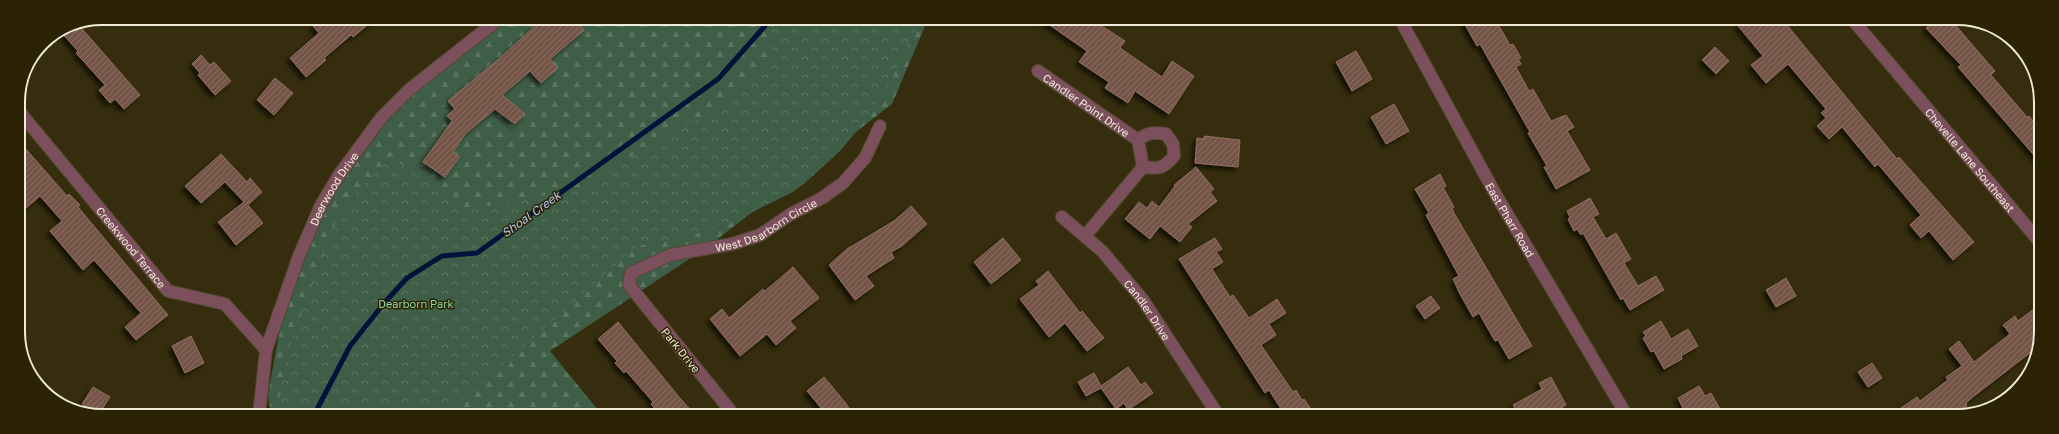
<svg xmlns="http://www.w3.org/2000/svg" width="2059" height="434" font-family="'Golos Text',sans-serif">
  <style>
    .forest { fill: url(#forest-firs) }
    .park { fill: url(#park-crowns) }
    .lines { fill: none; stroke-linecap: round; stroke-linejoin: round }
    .stream { stroke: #01133a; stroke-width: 5 }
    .building { fill: url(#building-hatch); stroke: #906e60; filter: url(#shadow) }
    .minor-casing { stroke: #4f482a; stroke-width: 14 }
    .minor { stroke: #7c4f5d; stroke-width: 12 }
    .labels { text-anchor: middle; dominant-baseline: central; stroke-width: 3; stroke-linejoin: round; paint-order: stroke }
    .street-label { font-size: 11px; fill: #f0ebd9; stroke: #2b2303 }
    .park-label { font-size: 11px; fill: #8ad8a0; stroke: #2b2303 }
    .water-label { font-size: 12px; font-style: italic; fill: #adc6f1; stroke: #2b2303 }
    .rim { fill: none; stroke: #f0ebd9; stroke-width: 2 }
  </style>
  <defs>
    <pattern id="forest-firs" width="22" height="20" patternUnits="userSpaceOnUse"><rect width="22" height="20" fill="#3f5e47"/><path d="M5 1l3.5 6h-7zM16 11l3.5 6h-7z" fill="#5b7561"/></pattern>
    <pattern id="park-crowns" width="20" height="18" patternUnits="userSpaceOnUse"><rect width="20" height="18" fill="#3f5e47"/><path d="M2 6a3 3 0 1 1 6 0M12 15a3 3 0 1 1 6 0" fill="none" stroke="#5b7561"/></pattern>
    <pattern id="building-hatch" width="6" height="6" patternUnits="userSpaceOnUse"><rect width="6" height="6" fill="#755447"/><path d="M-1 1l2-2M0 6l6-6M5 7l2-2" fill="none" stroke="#896d61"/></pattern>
    <filter id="shadow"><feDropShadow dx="-3.5" dy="3.5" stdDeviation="2" flood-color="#0009"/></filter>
  </defs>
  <rect width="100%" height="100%" fill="#352d0d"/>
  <path class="forest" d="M499,18l429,1 -36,85 -186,144 -156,103 52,64h-331l-3,-21 27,-145 78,-130z"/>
  <path class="park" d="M777,19h144l-21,44 -30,52 -30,36 -33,30 -14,11 -67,33 -53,15 -36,6 -191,169h-169l10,-62 52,-141 51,-56 75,54 122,-23 10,-3 26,-24 29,-13 23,-21 22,-6 38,-23 20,-17 16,-19 2,-13 -2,-15z"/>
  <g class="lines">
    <path class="stream" d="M314,415l36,-69 35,-44 22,-24 35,-22 35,-3 241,-174 47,-53 2,-7"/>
  </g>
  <path class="building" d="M323,18h53l-23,19 -2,-2 -27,23 2,2 -20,17 -16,-19 29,-25 -6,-7z
    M544,18h30l10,12 -34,29 8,9 -17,15 -11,-12 -28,24 23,19 -10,10 -20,-15 -30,25 -12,18 6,5 -14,20 -22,-15 29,-41 -5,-5 8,-7 -7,-8 52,-43z
    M1041,19h50l34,22 -5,7 42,29 10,-16 22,15 -25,38 -34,-23 -7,12 -23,-15 4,-6 -30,-20 8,-11z
    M1462,19h33l15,26 3,-1 8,14 -3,1 3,5 -5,3 13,24 4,-2 18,32 15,-6 8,12 -7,4 23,39 -34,19 -12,-22 3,-1 -19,-33 2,-1 -50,-88 -3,2z
    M1746,19h36l115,140 2,-2 75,85 -21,18 -24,-29 -8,7 -11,-13 11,-10 -43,-51 -3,3 -33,-40 -13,12 -12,-13 9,-8 -5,-5 5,-4 -38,-45 -22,19 -15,-18 12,-9 -25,-30z
    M1936,20h15l44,51 -4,4 36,42 2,-1 10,12v33l-81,-94 3,-2 -35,-37z
    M77,23l63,72 -16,14 -9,-10 -5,4 -11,-13 6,-5 -29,-32 2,-2 -18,-20 10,-7z
    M1715,47l14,14 -13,13 -14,-14z
    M1356,51l16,28 -20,12 -16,-29z
    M201,55l9,10 4,-3 17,19 -16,14 -17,-20 2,-2 -8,-9z
    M275,78l18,15 -19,22 -17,-15z
    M1394,104l15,27 -23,13 -15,-27z
    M1204,136l36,4 -2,27 -43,-4 2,-25 7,1z
    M18,140l49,56 2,-2 11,11 -2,2 90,108 -32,25 -11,-13 16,-14 -47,-53 -11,10 -33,-39 12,-10 -22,-25 -21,18z
    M221,154l26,28 3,-4 12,14 -14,13 15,18 -27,22 -18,-23 26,-20 -19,-20 -24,21 -16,-17z
    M1196,167l18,22 -4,3 7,9 -29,23 4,3 -12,15 -20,-16 -10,13 -25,-20 14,-17 8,6 5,-7 7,6 16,-21 -1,-1z
    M1440,174l6,12 -3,1 11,20 -2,1 2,5 78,133 -23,13 -11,-19 -3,1 -16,-28 -6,4 -13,-23 -7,-15 6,-3 -33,-61 3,-2 -14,-24z
    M1590,198l9,16 -6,3 13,22 10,-6 15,26 -7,4 14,23 18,-10 8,14 -34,20 -7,-12 -2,2 -38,-67 -2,2 -4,-6 -3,2 -6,-12 2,-2 -3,-6z
    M911,206l16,18 -25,22 -11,6 3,6 -28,18 8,10 -19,14 -26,-35 18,-16 47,-28z
    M1003,238l18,22 -30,24 -17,-22z
    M1215,238l7,11 -6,3 7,10 -11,7 18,28 3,-2 16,23 28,-19 9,14 -17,11 7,11 -15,10 32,47 3,-2 6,10 2,-1 11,16h-30l-16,-25 -4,3 -86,-134z
    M793,267l26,31 -29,23 6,7 -20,17 -9,-11 -27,22 -30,-37 12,-10 7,9 34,-29 2,2z
    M1048,271l32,42 2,-2 22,27 -17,13 -22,-28 -16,14 -29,-38 19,-14 -3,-4z
    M1786,278l10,18 -20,11 -10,-17z
    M1431,296l9,12 -15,11 -9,-13z
    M2039,305v41l-65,50 -8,7 1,3 -10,7 -2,-3 -7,6h-59l28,-19 3,4 28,-21 -2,-3 16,-11 -13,-17 10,-8 15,21 36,-28 -7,-9 12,-9 3,5z
    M1661,321l10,18 17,-10 10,17 -17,10 1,3 -18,10 -10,-18 -3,1 -8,-14 3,-2 -3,-4z
    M618,322l61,75 16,18h-35l-9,-11 2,-2 -27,-31 -2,2 -9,-10 2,-2 -19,-22z
    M191,336l13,27 -19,10 -13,-27z
    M1872,363l10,15 -14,9 -10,-15z
    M1128,367l13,18 4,-3 8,11 -25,17 -4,-7 -8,6 -15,-21 -15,8 -8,-14 16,-9 7,13z
    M824,377l20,24 10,14h-27l-20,-24z
    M1551,377l15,28 -18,11h-4l-4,-7 -12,7h-9l-6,-11 29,-16 -3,-6z
    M1699,386l6,10 6,-3 13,23h-33l-4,-7 -3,1 -6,-12z
    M93,387l17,10 -11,17 -17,-10z"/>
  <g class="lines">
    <g class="minor-casing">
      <g id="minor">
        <path id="s1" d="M1400,19l96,176 131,221"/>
        <path id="s2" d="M1852,19l187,222"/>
        <path id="s3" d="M1038,71l100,69 5,27 -58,69"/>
        <path id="s4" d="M18,110l150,181 57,13 41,46"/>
        <path d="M1138,140c10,-8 16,-8 28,-6l7,10 1,12c-11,13 -15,13 -31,11"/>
        <path id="s5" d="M1062,217l40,34 41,49 75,115"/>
        <path id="s6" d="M259,415l7,-65 33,-94 22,-51 18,-30 42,-57 29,-29 90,-71"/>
        <path id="s7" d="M734,415l-105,-130 2,-12 39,-18 62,-11 28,-9 31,-21 31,-16 21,-15 22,-25 15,-32"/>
      </g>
    </g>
    <use href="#minor" class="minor"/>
  </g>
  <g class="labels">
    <g class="street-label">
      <text stroke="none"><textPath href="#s3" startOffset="59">Candler Point Drive</textPath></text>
      <text stroke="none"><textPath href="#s2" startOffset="184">Chevelle Lane Southeast</textPath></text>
      <text stroke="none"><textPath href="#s6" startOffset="241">Deerwood Drive</textPath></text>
      <text stroke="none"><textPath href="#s1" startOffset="229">East Pharr Road</textPath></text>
      <text stroke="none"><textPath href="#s7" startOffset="324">West Dearborn Circle</textPath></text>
      <text stroke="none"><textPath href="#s4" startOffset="178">Creekwood Terrace</textPath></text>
      <text stroke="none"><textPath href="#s5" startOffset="127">Candler Drive</textPath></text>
      <text transform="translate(681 350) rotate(51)">Park Drive</text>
    </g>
    <g class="park-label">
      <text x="416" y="303">Dearborn Park</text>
    </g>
    <g class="water-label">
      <text transform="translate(531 214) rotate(-36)">Shoal Creek</text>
    </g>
  </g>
  <path d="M0 0H2059V434H0ZM102 25H1957A77 77 0 0 1 2034 102V332A77 77 0 0 1 1957 409H102A77 77 0 0 1 25 332V102A77 77 0 0 1 102 25Z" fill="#2b2303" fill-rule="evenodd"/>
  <path class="rim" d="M102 25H1957A77 77 0 0 1 2034 102V332A77 77 0 0 1 1957 409H102A77 77 0 0 1 25 332V102A77 77 0 0 1 102 25Z"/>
</svg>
